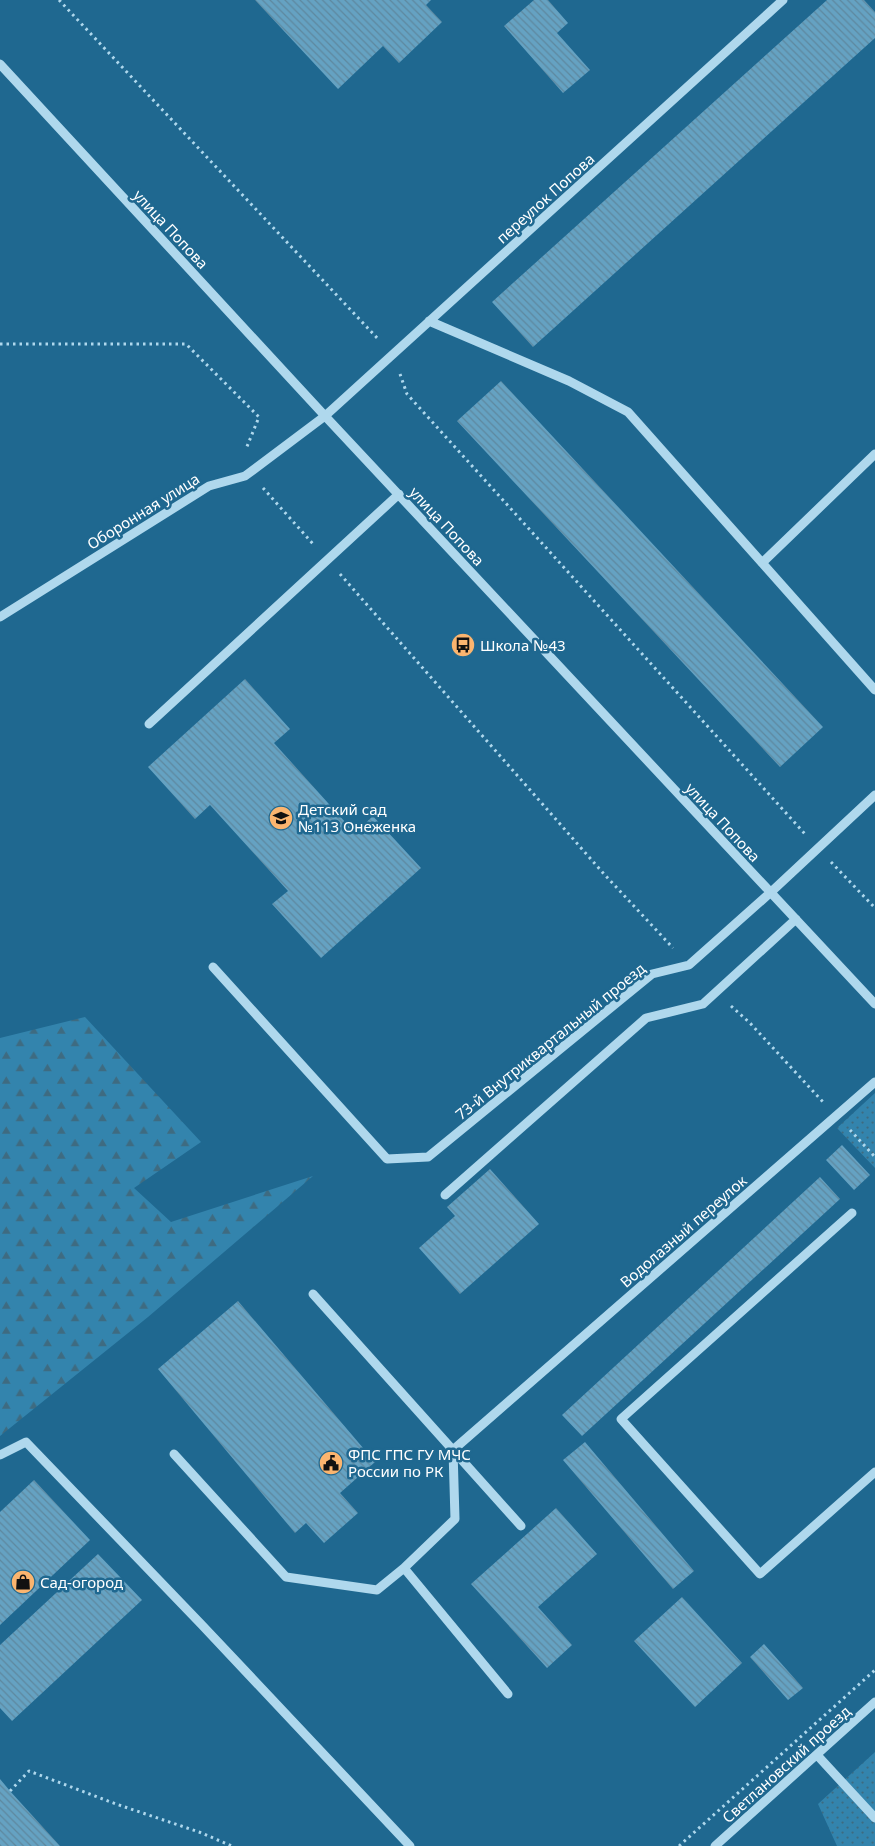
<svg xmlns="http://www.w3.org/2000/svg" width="875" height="1846" font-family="'Noto Sans',sans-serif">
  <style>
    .grass { fill: url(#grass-dots) }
    .forest { fill: url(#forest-firs) }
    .building { fill: url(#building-back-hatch) }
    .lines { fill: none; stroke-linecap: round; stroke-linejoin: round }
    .path { stroke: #afd8ed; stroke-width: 3; stroke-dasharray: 2.5 4; stroke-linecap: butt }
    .minor { stroke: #afd8ed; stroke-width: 9 }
    .labels { text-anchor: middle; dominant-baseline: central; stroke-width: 5; stroke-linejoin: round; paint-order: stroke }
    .street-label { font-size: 15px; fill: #fff; stroke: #1f6890 }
    .poi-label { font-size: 15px; fill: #fff; stroke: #1f6890; text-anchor: start }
  </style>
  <defs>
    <pattern id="grass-dots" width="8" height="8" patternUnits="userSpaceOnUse" patternTransform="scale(1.25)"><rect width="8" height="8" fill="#3384ad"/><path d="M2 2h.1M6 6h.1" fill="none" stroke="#3e6b81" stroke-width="1.8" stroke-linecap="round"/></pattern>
    <pattern id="forest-firs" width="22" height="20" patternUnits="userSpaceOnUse" patternTransform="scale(1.25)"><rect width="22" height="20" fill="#3384ad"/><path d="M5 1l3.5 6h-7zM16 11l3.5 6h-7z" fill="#3e6b81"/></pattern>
    <pattern id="building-back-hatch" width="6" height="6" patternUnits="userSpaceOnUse" patternTransform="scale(1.25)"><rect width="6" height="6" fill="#65a2c2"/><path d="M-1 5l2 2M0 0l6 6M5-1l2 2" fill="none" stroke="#5e889f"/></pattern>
  </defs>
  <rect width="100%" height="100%" fill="#1f6890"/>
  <path class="grass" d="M875,1093v75l-38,-40z
    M875,1752v94h-38l-19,-42z"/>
  <path class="forest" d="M85,1017l116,125 -67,46 37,34 142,-46 -165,141 -148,119v-398z"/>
  <path class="building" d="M255,0h176l-5,5 16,17 -43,41 -16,-17 -45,43z
    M534,0h14l20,23 -11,10 33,37 -27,23 -59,-67z
    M827,0h37l11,12v26l-342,309 -41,-45z
    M501,381l322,346 -43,40 -323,-346z
    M245,679l45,50 -16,14 81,90 18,-17 48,52 -100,90 -49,-54 16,-13 -78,-86 -15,14 -47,-52z
    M842,1145l28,30 -16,15 -28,-30z
    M490,1169l49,55 -79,70 -41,-46 36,-32 -8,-9z
    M820,1177l20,22 -258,237 -20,-21z
    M238,1301l137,161 -35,31 18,20 -34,30 -18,-20 -11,10 -137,-164z
    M585,1442l109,129 -21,18 -110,-129z
    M34,1480l56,60 -90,85v-113z
    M556,1508l41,46 -59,53 34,38 -25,23 -76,-84z
    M98,1554l44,46 -130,121 -12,-13v-63z
    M682,1597l60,66 -47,44 -61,-66z
    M764,1644l39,44 -15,12 -38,-43z
    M0,1779l10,12 50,55h-60z"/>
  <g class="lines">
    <path class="path" d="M59,0l320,340
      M0,344h186l73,73 -13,32
      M400,374l7,20 398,440
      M263,488l51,57
      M340,574l264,300 69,74
      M831,862l44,46
      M731,1006l19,17 73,79
      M850,1130l25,27
      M10,1791l19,-20 87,33 83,28 33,14
      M679,1846l196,-176"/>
    <path class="minor" d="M0,64l325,352 550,588
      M429,321l140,60 59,31 247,278
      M762,563l113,-109
      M0,617l209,-131 36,-10 80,-60 458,-416
      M149,724l250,-230
      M213,967l174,192 41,-2 224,-183 37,-9 81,-72 105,-98
      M445,1195l201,-177 57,-14 93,-85
      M852,1213l-231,206 139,155 115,-102
      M313,1294l208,232
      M174,1454l112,123 91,13 27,-22 51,-49 -2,-69 422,-368
      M0,1455l26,-13 175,182 209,222
      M404,1568l104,126
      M817,1755l58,63
      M715,1846l160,-144"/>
  </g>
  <defs>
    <g id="bus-disc" transform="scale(1.25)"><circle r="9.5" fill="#fbb56f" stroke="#1f6890"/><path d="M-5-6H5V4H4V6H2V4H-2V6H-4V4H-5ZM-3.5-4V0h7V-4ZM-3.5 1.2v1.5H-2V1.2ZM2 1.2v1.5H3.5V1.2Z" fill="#111"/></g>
    <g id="school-disc" transform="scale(1.25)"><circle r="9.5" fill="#fbb56f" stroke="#1f6890"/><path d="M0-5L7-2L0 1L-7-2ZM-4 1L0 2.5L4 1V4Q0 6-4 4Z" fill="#111"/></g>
    <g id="civic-disc" transform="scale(1.25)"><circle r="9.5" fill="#fbb56f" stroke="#1f6890"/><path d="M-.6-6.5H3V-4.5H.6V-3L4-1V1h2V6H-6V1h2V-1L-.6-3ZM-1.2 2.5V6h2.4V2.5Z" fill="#111"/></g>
    <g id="shop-disc" transform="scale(1.25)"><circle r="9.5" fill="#fbb56f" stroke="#1f6890"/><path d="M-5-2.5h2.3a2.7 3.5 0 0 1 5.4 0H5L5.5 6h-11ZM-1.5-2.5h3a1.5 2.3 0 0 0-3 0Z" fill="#111"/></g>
  </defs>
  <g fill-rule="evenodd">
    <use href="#bus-disc" x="463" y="645"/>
    <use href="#school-disc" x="281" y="818"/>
    <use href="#civic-disc" x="331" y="1463"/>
    <use href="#shop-disc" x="23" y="1582"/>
  </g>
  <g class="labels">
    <g class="street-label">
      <text transform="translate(545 198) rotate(-42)">переулок Попова</text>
      <text transform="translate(171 229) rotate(47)">улица Попова</text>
      <text transform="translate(143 511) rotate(-32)">Оборонная улица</text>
      <text transform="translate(447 526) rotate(47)">улица Попова</text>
      <text transform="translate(723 822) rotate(47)">улица Попова</text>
      <text transform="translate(550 1041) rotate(-39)">73-й Внутриквартальный проезд</text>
      <text transform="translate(683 1231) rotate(-41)">Водолазный переулок</text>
      <text transform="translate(786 1764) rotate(-42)">Светлановский проезд</text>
    </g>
    <g class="poi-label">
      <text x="480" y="645">Школа №43</text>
      <text x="298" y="809">Детский сад<tspan x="298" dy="17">№113 Онеженка</tspan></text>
      <text x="348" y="1454">ФПС ГПС ГУ МЧС<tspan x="348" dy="17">России по РК</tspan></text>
      <text x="40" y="1582">Сад-огород</text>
    </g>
  </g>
</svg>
